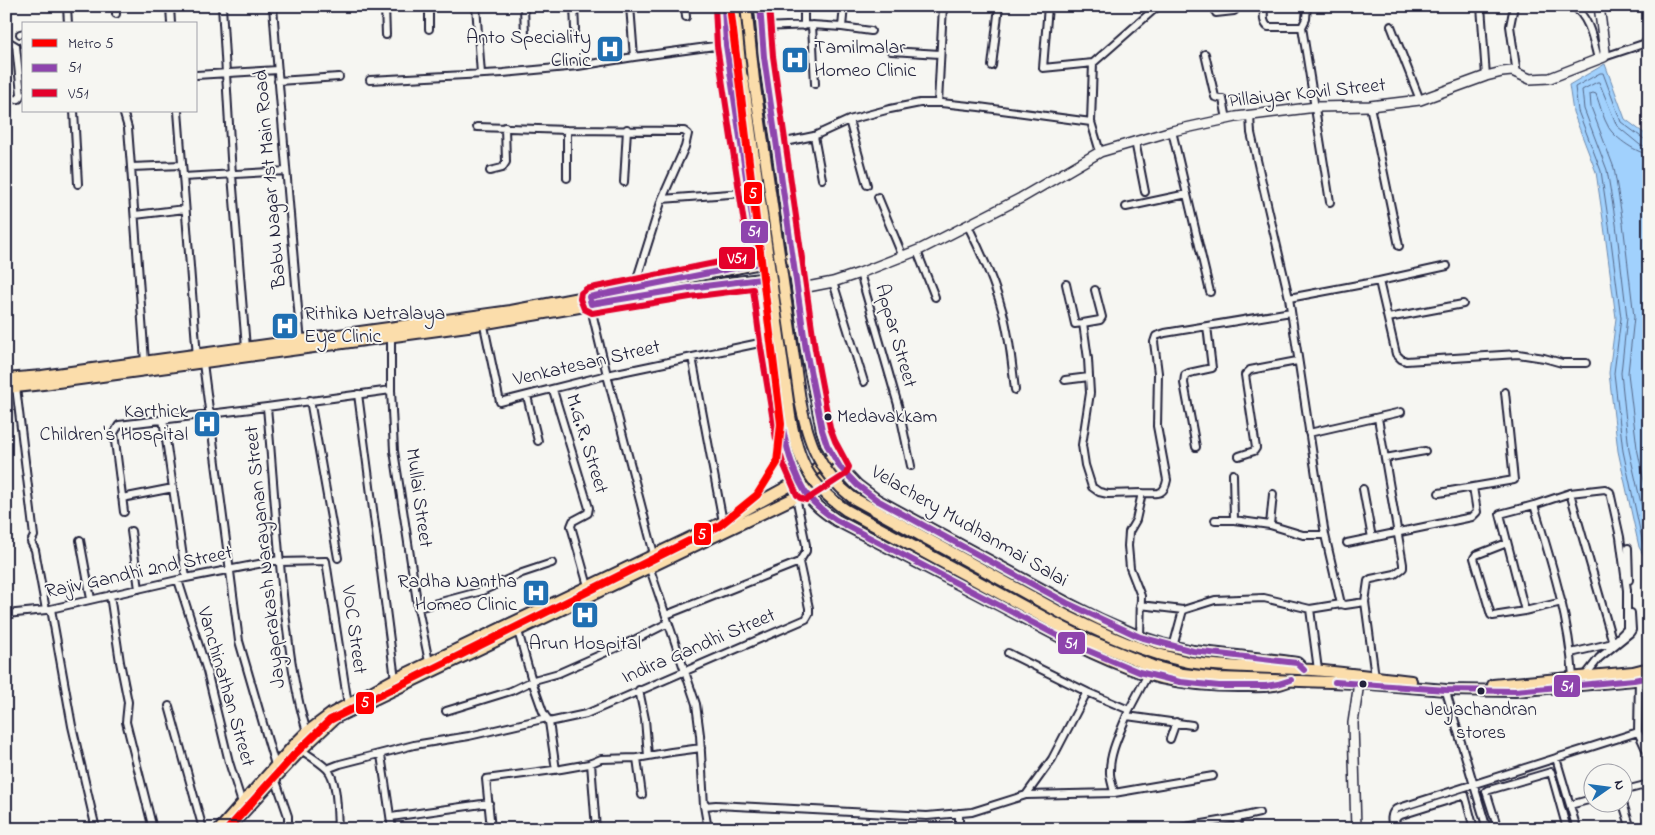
<svg xmlns="http://www.w3.org/2000/svg" width="1655" height="835" font-family="'Indie Flower',sans-serif">
  <style>
    .water { fill: #a1d1fd; stroke: #6e8baf }
    .lines { fill: none; stroke-linecap: round; stroke-linejoin: round }
    .shore { stroke: #556889; stroke-width: 1 }
    .street-casing { stroke: #22223b; stroke-width: 10 }
    .secondary-casing { stroke: #22223b; stroke-width: 12 }
    .primary-casing { stroke: #22223b; stroke-width: 14 }
    .street { stroke: #f6f6f2; stroke-width: 6 }
    .secondary { stroke: #f6f6f2; stroke-width: 9 }
    .primary { stroke: #fbddab; stroke-width: 10 }
    .primary-bridge-casing { stroke: #22223b; stroke-width: 14; stroke-linecap: butt }
    .primary-bridge { stroke: #fbddab; stroke-width: 10 }
    .bus-1-casing { stroke: #f6f6f2; stroke-width: 10 }
    .bus-2-casing { stroke: #f6f6f2; stroke-width: 10 }
    .bus-1 { stroke: #8e44ad; stroke-width: 6 }
    .bus-2 { stroke: #e4002b; stroke-width: 6 }
    .metro-1-casing { stroke: #f6f6f2; stroke-width: 11 }
    .metro-1 { stroke: #f00; stroke-width: 8 }
    .bus-dot { fill: #22223b; stroke: #f6f6f2; stroke-width: 2 }
    .labels { text-anchor: middle; dominant-baseline: central; stroke-width: 4; stroke-linejoin: round; paint-order: stroke }
    .bus-label { font-size: 19px; fill: #22223b; stroke: #f6f6f2; text-anchor: start }
    .poi-label { font-size: 20px; fill: #22223b; stroke: #f6f6f2; text-anchor: end }
    .street-label { font-size: 20px; fill: #22223b; stroke: #f6f6f2 }
    .line-badge { stroke: #f6f6f2; stroke-width: 2 }
    .badge-label { font-size: 14px; text-anchor: middle; font-weight: bold; fill: #fff }
  </style>
  <rect width="100%" height="100%" fill="#f6f6f2"/>
  <filter id="ink" filterUnits="userSpaceOnUse"><feTurbulence type="fractalNoise" baseFrequency=".02" numOctaves="2"/><feDisplacementMap in="SourceGraphic" scale="10" xChannelSelector="R" yChannelSelector="G"/><feConvolveMatrix kernelMatrix="1 2 1 2 8 2 1 2 1" color-interpolation-filters="sRGB"/></filter>
  <g filter="url(#ink)">
    <path class="water" d="M1605,64l20,55 24,18v428l-10,-18 -21,-96 -9,-78 7,-55 -12,-92 -8,-54 -23,-60 -4,-27z"/>
    <g class="lines">
      <path class="shore" d="M1649,140l-5,-1 -23,-17 -18,-49h-3l-25,14 3,24 23,60 8,54 12,93 -7,55 9,78 20,93 6,11
        M1649,147l-9,-2 -23,-19 -18,-44h-2l-15,8 2,19 23,61 9,54 11,93 -6,56 8,77 20,89
        M1649,154c-11,0 -34,-16 -40,-26 -6,-10 -9,-23 -13,-34l-3,-1 -3,1 1,13 23,61 9,55 11,94 -6,56 9,75 12,56"/>
      <g class="street-casing">
        <path id="street" d="M67,6l1,18
          M116,6v8
          M170,6l1,18
          M222,6l10,169 14,173
          M273,6l4,55 24,283
          M385,6l1,29
          M429,6v23
          M476,6l5,68
          M524,6l1,30
          M574,6l1,23
          M685,6l1,11
          M717,6l2,40 21,148
          M1048,6l-5,62 50,-5
          M1264,6c0,8 -2,16 4,21h34
          M1307,6l-1,13 -4,8 28,175
          M1481,6l5,70
          M1514,6l-4,20 7,48
          M1573,6c17,12 20,34 25,53
          M1216,13l18,-2 5,-5
          M812,25l3,59
          M804,26v-20
          M1391,26l29,74
          M761,27l51,-2 30,2 29,4
          M842,27l2,-21
          M20,34l4,-1
          M6,43h5l5,3 5,48 -2,5 -13,1
          M891,51l49,3
          M1205,54l10,43 8,2 4,20
          M634,57l88,-12
          M1604,57l45,-15
          M992,66l7,-60
          M196,75l82,-5
          M370,80l133,-7 75,-7 56,-9 -4,-51
          M278,81l61,-4
          M938,103l5,-97
          M1370,106l29,140
          M74,111l4,73
          M123,111l5,17 3,39 14,195
          M178,111l19,246
          M1250,116l1,17 11,49 27,116 36,237 16,69 4,1 20,-3 10,75
          M849,120l18,65
          M1091,122l9,30
          M477,127l90,3 117,1 4,3 -3,13 -23,52 -28,89
          M567,130v48
          M1172,131l38,161
          M814,136l8,43
          M1135,141l10,51
          M776,144l38,-8 35,-16 41,-11 30,-6h21l38,4 112,15 2,-59 65,-57
          M131,167l51,-2
          M490,171l12,-3 4,-6 -1,-35
          M183,177l103,-6
          M624,182l3,-53
          M878,197l25,60
          M662,199l81,-6
          M1126,207l61,-13
          M135,215l50,-6
          M968,226c14,28 27,57 35,87 7,25 9,52 12,77
          M917,251l18,46
          M860,273l38,132 13,61
          M1379,281l68,-15
          M833,282l31,100
          M1066,284l9,40 8,-1 5,36 2,34 -8,52 3,20 7,22 7,5 9,2 34,-1 -6,27 -7,12 -1,14 2,22 11,28 -1,41
          M1289,298l90,-17 17,73 5,5 5,2 112,-7 26,4 18,5h24
          M590,304l17,71 47,179
          M1388,318l75,-14
          M483,321l17,81 107,-27 162,-34
          M1083,323l17,-3 2,-3 -7,-27
          M391,337v53l3,61 24,157 11,54
          M692,357l31,165
          M203,363l36,278 36,124
          M1065,380l24,-3
          M16,387l18,149 -3,6 4,8 11,60
          M553,390l36,118 -1,5 -15,8 -2,5 17,60
          M358,394l37,285
          M527,396l11,45
          M310,400l28,158
          M267,407c6,69 10,137 18,206 5,41 10,80 22,119
          M163,419l23,159
          M1309,433l92,-21
          M1196,447l-12,-64 1,-8 4,-2 23,-5 -5,-42
          M1239,456l15,-5 2,-3 -11,-73 5,-5 47,-9
          M1385,458l40,-7
          M1233,474l1,46
          M1363,489l9,49
          M1142,493c14,0 22,4 25,-13l-10,-54 1,-53 -4,-31 2,-6 9,-3 126,-21
          M1439,493l34,-6
          M1570,493l35,-4 5,3 10,45 7,53v39l-14,14
          M122,498l51,-10
          M1534,505l36,-12 43,150 -42,10
          M124,512l-10,-79 5,-8 148,-18 124,-17
          M1215,520h19l36,5 33,10h22
          M1270,525l3,-31
          M131,531l8,58
          M80,540l11,59
          M1347,543l125,-26 5,-5 -4,-25 41,-7 -9,-88
          M1507,543l-31,12 -2,3 17,57 2,1 32,-5
          M1628,548l1,32
          M279,562l47,-1 22,144
          M649,566l47,138 4,31 4,71 4,23
          M178,580l29,91 22,91 13,41
          M110,595l10,67 8,40 -2,20 27,107
          M1365,602l3,-21 3,-2 24,-5 8,-6v-4l-25,-146
          M1562,602l-37,9 -25,-97 34,-9c17,56 35,112 39,172
          M1140,605l43,5 32,-10 49,-2 46,11 8,61
          M418,608l64,-17 40,-18 30,-10
          M51,609l21,117 24,103
          M1310,609l31,-5
          M6,614l40,-4 140,-32 93,-18
          M666,615l133,-53 7,-11v-6l-10,-48
          M518,631l14,50 11,31 6,10 7,48
          M1173,647l10,-37
          M1008,653l79,39
          M1585,676l14,-18 31,-25 2,-3 -1,-17
          M1639,677l-1,55 11,24
          M639,690l6,29 3,37
          M1446,690l1,5 40,134
          M169,706l34,123
          M446,711l65,-20 23,-11 25,-7 77,-34 32,-16
          M1127,716l65,9
          M549,722l37,-8 220,-95 3,-5v-6l-10,-46
          M1170,739l6,-17
          M301,750c9,6 19,12 26,19 11,11 10,45 11,60
          M381,755l11,74
          M637,758l5,37
          M1556,758l21,71
          M591,763l5,66
          M327,769l13,-5 74,-19 55,-9 78,-18
          M275,778l13,38v13
          M1622,791l27,-7
          M1114,793c-1,-7 -4,-14 -4,-20 -1,-21 12,-44 19,-63
          M1026,795l88,-2 99,-17
          M1622,800l9,29
          M1570,805l22,-6
          M704,806l12,-1 211,11 45,-4 54,-17 26,-36 35,-67 42,18 19,-36
          M391,817l98,-14
          M1237,818l1,11
          M1396,825l-1,-5 3,-4 67,-21 9,34
          M491,829l-5,-50 75,-10 28,-5 12,-5 36,-1 34,-6 30,-4
          M959,829v-16
          M1174,829l63,-11 22,-5
          M1393,829c-2,-8 -3,-15 3,-20l242,-77
          M1498,829l-12,-38 65,-19 16,57"/>
      </g>
      <g class="secondary-casing">
        <path id="secondary" d="M797,289l36,-7 27,-9 61,-24 100,-51 79,-46 72,-21 64,-14 80,-10 54,-1 50,-6 66,-24 16,-4 10,-1 18,8 20,-1 54,-21 1,-5 -6,-46
          M1356,829l-3,-106 6,-40"/>
      </g>
      <g class="primary-casing">
        <path id="primary" d="M724,6l2,39 33,218
          M734,6l9,72
          M760,6l4,51 42,293 16,80 5,15 13,22 17,18 20,15 190,103 34,17 39,17 22,7 31,7 90,10 14,2 7,7
          M761,279c5,39 11,78 17,117 6,33 10,67 27,95 8,13 19,21 31,29 54,28 108,56 162,84 50,26 107,60 162,74 26,6 52,8 79,8 19,0 35,2 52,-6
          M6,379l36,-3 469,-65 282,-54
          M6,388l37,-4 432,-59 214,-37 72,-9 34,-8
          M1065,615c40,20 80,38 124,47 36,6 73,5 109,7 38,2 76,8 113,12
          M1060,626l30,15 62,25 31,8 35,4 141,5 87,7 69,1 119,-11 15,-3
          M1493,685l140,-13 16,-4
          M239,817l62,-67 34,-32 461,-221 41,-27
          M220,829l75,-85 12,-12 24,-18 64,-35 328,-157 77,-42 34,-24"/>
      </g>
      <use href="#street" class="street"/>
      <use href="#secondary" class="secondary"/>
      <use href="#primary" class="primary"/>
      <g class="primary-bridge-casing">
        <path id="primary-bridge" d="M746,6l8,74 46,320c8,41 18,71 53,98l212,117
          M743,78l47,338c8,45 18,68 56,94l214,116"/>
      </g>
      <use href="#primary-bridge" class="primary-bridge"/>
      <g class="bus-1-casing">
        <path id="bus-1" d="M724,6l2,39 33,218 -170,34 2,7 98,-16 72,-9c4,34 10,68 15,102 5,37 9,78 29,111 8,12 19,20 31,28l241,126 62,26 41,10 39,4h47l12,-2 13,-4
          M760,6l4,51 42,293 16,80 5,15 13,22 17,18 20,15 190,103 73,34 53,14 104,12 7,7
          M1335,682l111,8 69,1 119,-11 15,-3"/>
      </g>
      <g class="bus-2-casing">
        <path id="bus-2" d="M715,6l2,40 32,210 -163,33 -5,4 -1,6 4,10 8,4 98,-16 63,-8 7,53 16,97 7,24 14,32 3,3 6,2 40,-26 3,-7 -14,-26 -5,-13 -15,-79 -42,-293 -4,-50"/>
      </g>
      <use href="#bus-1" class="bus-1"/>
      <use href="#bus-2" class="bus-2"/>
      <g class="metro-1-casing">
        <path id="metro-1" d="M228,829l67,-75 35,-34 389,-194 38,-31 20,-32 4,-39 -51,-418"/>
      </g>
      <use href="#metro-1" class="metro-1"/>
    </g>
  </g>
  <defs>
    <g id="hospital-square" transform="scale(1.4375)"><rect x="-9" y="-9" width="18" height="18" rx="4" fill="#1f6fb2" stroke="#f6f6f2"/><path d="M-5-5h3v3.5h4V-5h3V5h-3V1.5h-4V5h-3Z" fill="#fff"/></g>
  </defs>
  <g fill-rule="evenodd">
    <use href="#hospital-square" x="610" y="49"/>
    <use href="#hospital-square" x="795" y="60"/>
    <use href="#hospital-square" x="285" y="326"/>
    <use href="#hospital-square" x="207" y="424"/>
    <use href="#hospital-square" x="536" y="593"/>
    <use href="#hospital-square" x="585" y="615"/>
  </g>
  <g class="bus-dot">
    <circle cx="828" cy="417" r="4.5"/>
    <circle cx="1363" cy="684" r="4.5"/>
    <circle cx="1481" cy="691" r="4.5"/>
  </g>
  <g class="labels">
    <g class="bus-label">
      <text x="837" y="417">Medavakkam</text>
      <text x="1481" y="710" text-anchor="middle">Jeyachandran<tspan x="1481" dy="23">stores</tspan></text>
    </g>
    <g class="poi-label">
      <text x="591" y="38">Anto Speciality<tspan x="591" dy="23">Clinic</tspan></text>
      <text x="814" y="48" text-anchor="start">Tamilmalar<tspan x="814" dy="23">Homeo Clinic</tspan></text>
      <text x="304" y="314" text-anchor="start">Rithika Netralaya<tspan x="304" dy="23">Eye Clinic</tspan></text>
      <text x="188" y="412">Karthick<tspan x="188" dy="23">Children's Hospital</tspan></text>
      <text x="517" y="582">Radha Nantha<tspan x="517" dy="23">Homeo Clinic</tspan></text>
      <text x="585" y="644" text-anchor="middle">Arun Hospital</text>
    </g>
    <g class="street-label">
      <text transform="translate(1307 94) rotate(-6)">Pillaiyar Kovil Street</text>
      <text transform="translate(271 179) rotate(-95)">Babu Nagar 1st Main Road</text>
      <text transform="translate(895 336) rotate(74)">Appar Street</text>
      <text transform="translate(587 364) rotate(-13)">Venkatesan Street</text>
      <text transform="translate(586 444) rotate(73)">M.G.R. Street</text>
      <text transform="translate(418 498) rotate(82)">Mullai Street</text>
      <text transform="translate(969 527) rotate(30)">Velachery Mudhanmai Salai</text>
      <text transform="translate(266 557) rotate(-96)">Jayaprakash Narayanan Street</text>
      <text transform="translate(139 573) rotate(-12)">Rajiv Gandhi 2nd Street</text>
      <text transform="translate(353 630) rotate(82)">VOC Street</text>
      <text transform="translate(699 647) rotate(-23)">Indira Gandhi Street</text>
      <text transform="translate(225 687) rotate(74)">Vanchinathan Street</text>
    </g>
  </g>
  <g class="line-badge">
    <rect x="743" y="181" width="20" height="24" rx="5" fill="#f00"/>
    <rect x="740" y="220" width="29" height="24" rx="5" fill="#8e44ad"/>
    <rect x="718" y="246" width="38" height="24" rx="5" fill="#e4002b"/>
    <rect x="693" y="522" width="19" height="24" rx="5" fill="#f00"/>
    <rect x="1057" y="631" width="29" height="24" rx="5" fill="#8e44ad"/>
    <rect x="1553" y="674" width="28" height="24" rx="5" fill="#8e44ad"/>
    <rect x="355" y="691" width="20" height="24" rx="5" fill="#f00"/>
  </g>
  <g class="badge-label">
    <text x="753" y="198">5</text>
    <text x="754" y="236">51</text>
    <text x="737" y="263">V51</text>
    <text x="702" y="539">5</text>
    <text x="1071" y="648">51</text>
    <text x="1567" y="691">51</text>
    <text x="365" y="707">5</text>
  </g>
  <rect width="1655" height="835" fill="none" stroke="#f6f6f2" stroke-width="25"/>
  <rect x="12" y="12" width="1630" height="810" fill="none" stroke="#22223b" stroke-width="2" filter="url(#ink)"/>
  <rect x="22" y="22" width="175" height="90" fill="#f6f6f2" stroke="#a1a1a9"/>
  <rect x="32" y="39" width="25" height="8" fill="#ff0000" stroke="#a1a1a9"/>
  <text x="68" y="48" font-size="15" fill="#22223b">Metro 5</text>
  <rect x="32" y="64" width="25" height="8" fill="#8e44ad" stroke="#a1a1a9"/>
  <text x="68" y="72" font-size="15" fill="#22223b">51</text>
  <rect x="32" y="89" width="25" height="8" fill="#e4002b" stroke="#a1a1a9"/>
  <text x="68" y="98" font-size="15" fill="#22223b">V51</text>
  <g transform="translate(1608 788) rotate(76)"><circle r="24" fill="#f6f6f2" stroke="#a1a1a9"/>
  <path d="M0-4L9 19L0 12L-9 19Z" fill="#1f6fb2"/>
  <text y="-8" font-size="14" font-weight="bold" text-anchor="middle" fill="#22223b">N</text>
  </g>
</svg>
